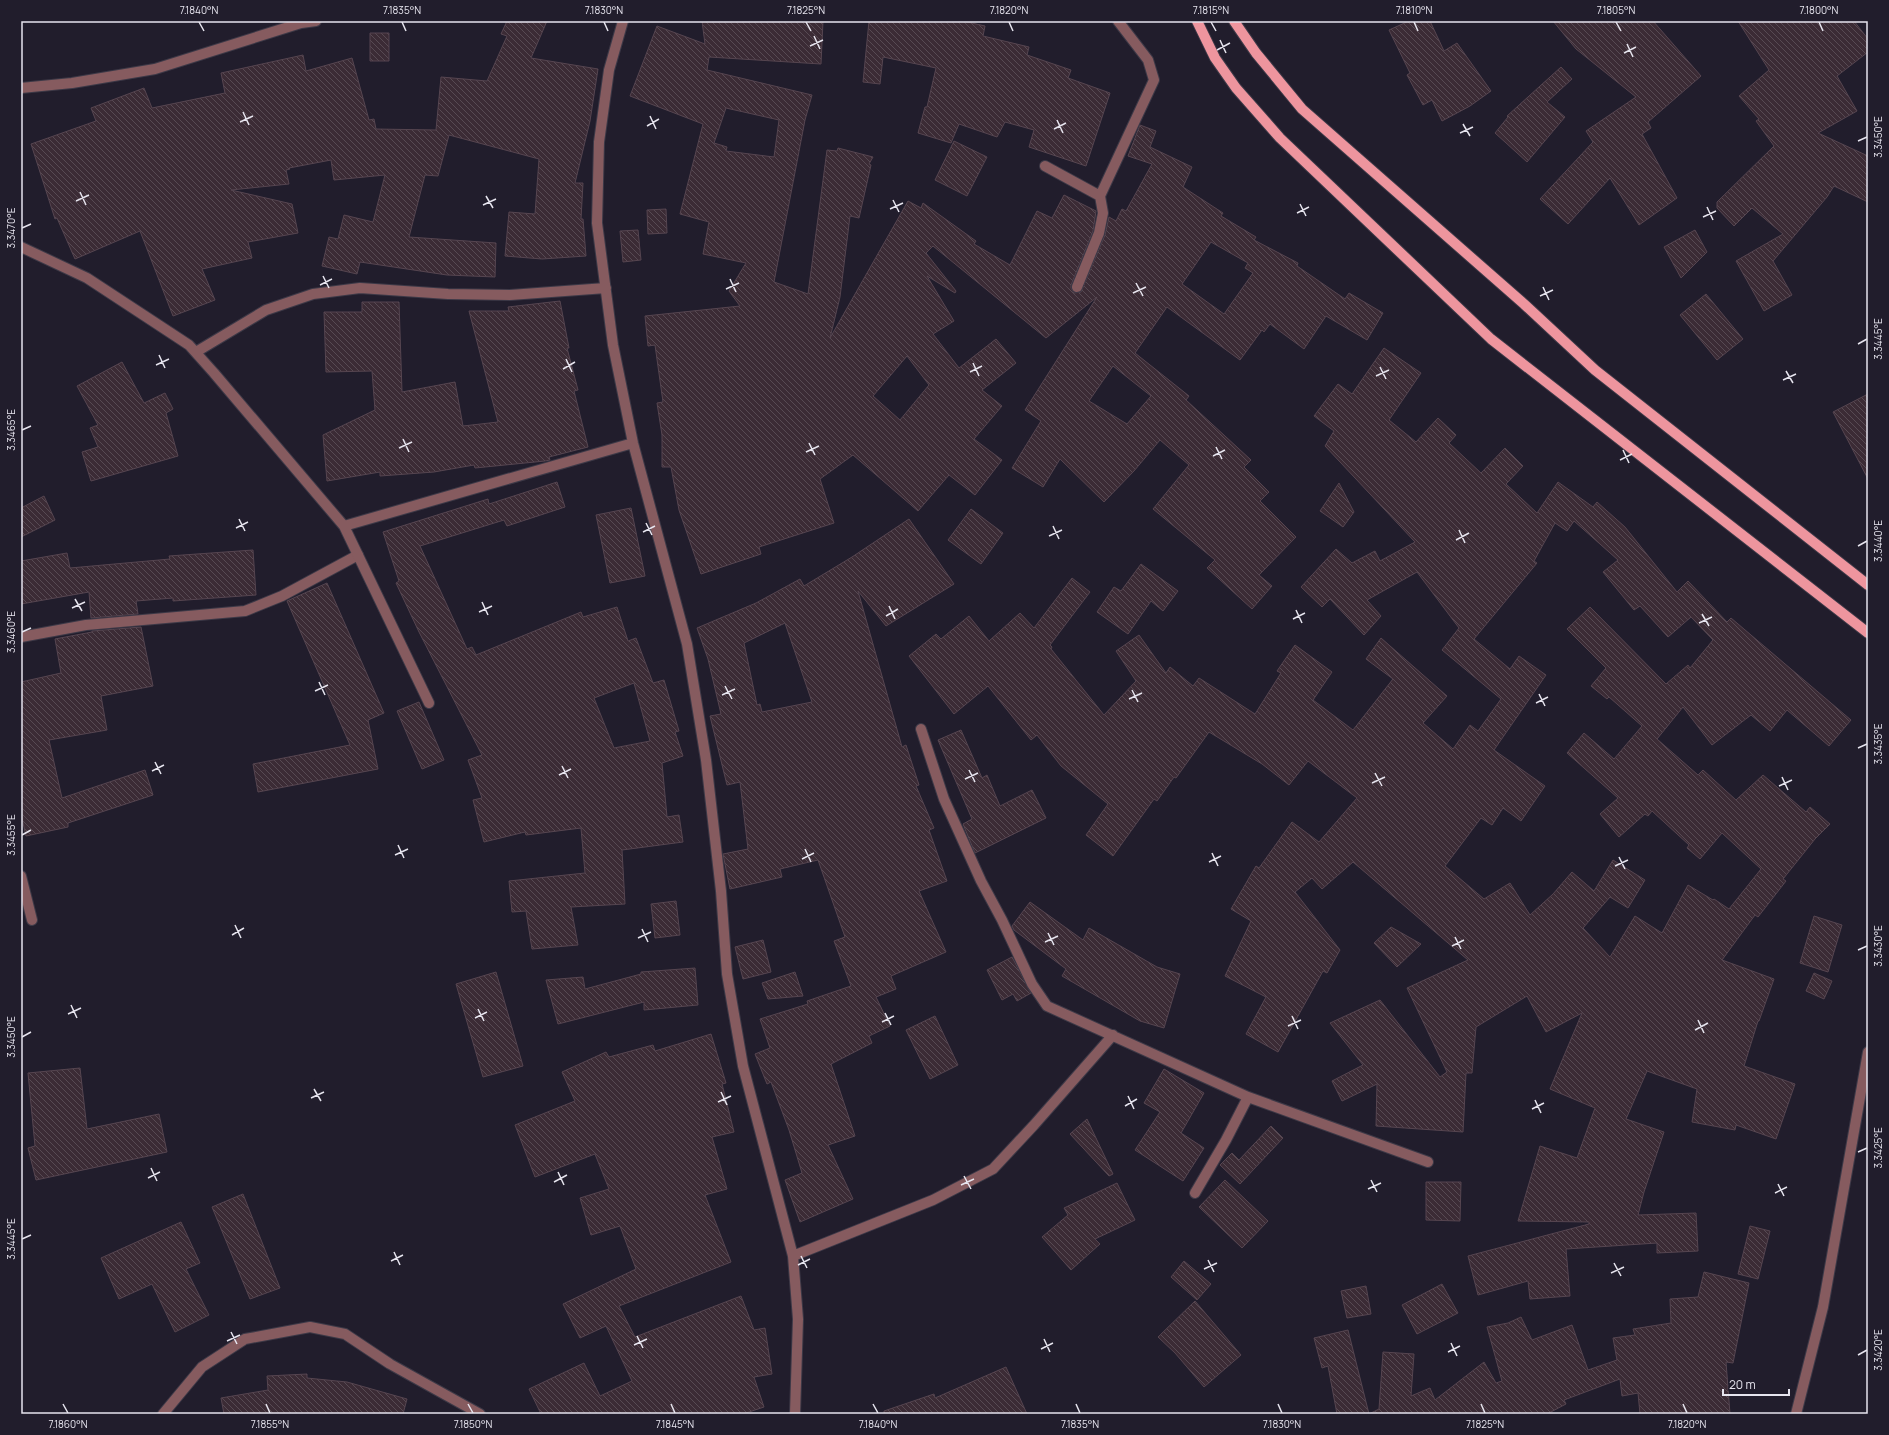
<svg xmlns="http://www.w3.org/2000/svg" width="1889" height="1435" font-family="Manrope,sans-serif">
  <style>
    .building { fill: url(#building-back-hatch); stroke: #564550; fill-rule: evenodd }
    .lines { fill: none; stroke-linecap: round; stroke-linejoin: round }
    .service-casing { stroke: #3d3947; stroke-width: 12 }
    .minor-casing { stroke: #3d3947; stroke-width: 12 }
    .tertiary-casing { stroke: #3d3947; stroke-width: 12 }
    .primary-casing { stroke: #3d3947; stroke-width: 12 }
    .service { stroke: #865b5f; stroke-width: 10 }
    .minor { stroke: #865b5f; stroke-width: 10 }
    .tertiary { stroke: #865b5f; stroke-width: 10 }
    .primary { stroke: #ee959e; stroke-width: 10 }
    .ticks { fill: none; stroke: #e6e4ee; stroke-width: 1.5 }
    .neatline { fill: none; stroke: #e6e4ee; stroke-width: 1.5 }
    .ticks-label { font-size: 10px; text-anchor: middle; fill: #e6e4ee }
  </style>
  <defs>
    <pattern id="building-back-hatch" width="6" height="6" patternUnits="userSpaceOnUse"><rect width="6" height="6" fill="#3b2b35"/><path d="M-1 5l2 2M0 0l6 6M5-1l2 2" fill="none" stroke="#574a53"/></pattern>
  </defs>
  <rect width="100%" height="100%" fill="#211d2c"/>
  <path class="building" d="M507,21h40l-16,37 67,11 -8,52 -15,62h8l-2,36h2l3,37 -44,3 -37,-3 4,-44 26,2 4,-55 -90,-24 -11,41 -13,-1 -16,62 87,6 -1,34 -48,-2 -87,-13 -3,12 -35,-8 7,-29 9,2 6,-24 29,7 12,-47 -51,5 -3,-20 -42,8 1,1 -4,1 3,14 -58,6 61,14 6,29 -50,9 4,16 -50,11 13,31 -42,16 -33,-85 -65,28 -18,-41 -2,1 -24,-75 65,-23 -5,-13 53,-20 8,20 73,-15 -4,-20 82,-18 3,16 46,-13 17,62 5,-1 2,10 60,1 5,-53 46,4 20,-45 -6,-2z
    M702,21h121l-2,43 -112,-7 -2,13 105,25 -7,25 -31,162 34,12 19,-144 10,1 1,-3 35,9 -4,7 2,1 -12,53 -9,-2 -10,81 -10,41 78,-137 13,7 2,-5 53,38 -2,3 36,21 27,-54 15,7 12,-23 32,16 -3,20 -22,54v3l3,5 7,-1 24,-57 4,-18 7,4 6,-12 4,2 26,-47 -24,-8 12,-31 16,6 -6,16 42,20 -9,20 40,26 -2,3 35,21 -2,3 44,23 -1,3 48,33 4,-6 34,20 -16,27 -41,-24 -22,33 -34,-25 -6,8 -2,-2 -22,30 -73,-53 -32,46 54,43 -3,4 65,60 -7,7 25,25 -9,9 36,36 -37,38 13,11 -20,23 -45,-41 8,-8 -62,-51 36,-44 -29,-25 -26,31 -30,31 -44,-43 -17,28 -31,-19 29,-47 -16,-11 72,-113 -51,41 -113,-92 -7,7 30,38 -1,2 -28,-17 27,45 -21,13 26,34 37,-29 20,24 -34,27 20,16 -28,33 28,21 -27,35 -26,-20 -31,36 -65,-56 -33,24 14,44 -75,24 2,7 -60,20 -22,-64 -8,-43h-9v-32l-5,-32 6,-1 -8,-57 -7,1 -3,-30 95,-10 -11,-15 17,-28 -43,-9 6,-32 -29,-8 23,-90 -73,-28 27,-70 48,18zM726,108l53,12 -5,37 -48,-6 1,-4 -13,-4zM1211,242l37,21 -3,5 8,5 -29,41 -42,-30zM907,356l22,29 -29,35 -27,-24zM1113,366l38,30 -24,28 -38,-23z
    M869,21h94l22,5 -2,10 46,11 -2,8 44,15 -3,8 42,15 -24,73 -57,-19 5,-17 -29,-8 -8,15 -38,-13 -8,19 -33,-10 7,-26h2l9,-39 -53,-11 -3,27 -17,-2z
    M1409,21h21l14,30 13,-8 34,48 -21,15 -28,15 -10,-21 -9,5 -16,-30 3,-2 -21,-43z
    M1553,21h100l48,55 -53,46 3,6 -9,6 35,64 -38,27 -29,-47 -42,46 -28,-25 53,-57 -7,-11 50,-34 -60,-48z
    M1738,21h116l14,18v13l-31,24 20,35 -39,22 50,23v46l-34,-16 -7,11 -54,64 19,34 -28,16 -28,-50 47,-27 -31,-26 -18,18 -17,-18v-6l57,-56 -18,-25 3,-2 -20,-23 30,-26z
    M370,33h19v28h-19z
    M1561,67l11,12 -25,23 18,15 -38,45 -32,-29 13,-16 -1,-1z
    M954,141l33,16 -20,39 -32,-16z
    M666,209l1,24 -19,1 -1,-24z
    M638,230l3,30 -18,2 -3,-31z
    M1695,230l12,22 -26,26 -17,-31z
    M1706,294l37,45 -26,21 -37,-45z
    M560,301l9,47h-2l11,42 -4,1 14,56 -39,10 1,3 -5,1 -70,7 -1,-3 -40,7 -54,4v-4l-53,9 -4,-46 52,-25 -3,-39 -46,1 -2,-60h38v-10h37l3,90 53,-10 8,44 35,-4 -29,-111h40l-1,-4z
    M1384,348l37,25 -32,47 27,22 22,-24 18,17 -7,8 32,30 24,-25 18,18 -17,18 31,29 21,-31 35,25 4,-5 28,25 52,65 11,-11 39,41 4,-4 120,102 -22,26 -42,-36 -17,21 -19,-16 -39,30 -29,-38 -26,32 41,36 5,-5 33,30 27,-25 43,37 4,-5 20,17 -15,15 -32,40 3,2 -28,36 -3,-2 -33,45 52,19 -15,42h-1l-14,45 51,18 -19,55 -40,-14 -1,5 -43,-8 5,-33 -50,-18 -21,48 38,13 -20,60 -6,23 58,-2 2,38 -41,2v-10l-91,6 4,47 -40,3 -2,-18 -50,14 -10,-39 121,-32v-2l-71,-1 22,-75 37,12 18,-50 -45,-19 32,-76 -36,19 -19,-36 -51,31 -4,46h-6l-3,59 -87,-6 1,-42 -35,17 -10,-20 31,-16 -33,-42 50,-23 60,77 7,-5 -40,-84 61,-28 -115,-98 -31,27 -10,-11 -17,14 45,58 -13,23 -4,-2 -45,81 -32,-18 20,-37 -41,-21 26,-55 -20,-12 25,-43 3,2 33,-46 27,20 38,-44 -49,-37 -19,24 -27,-21 -53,-32 -33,46 -2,-1 -17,24 -3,-2 -41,57 -27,-21 22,-31 -47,-38 -24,-31 -6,5 -43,-54 -34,28 -45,-58 27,-22 5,5 28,-23 20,25 31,-28 14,15 38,-50 18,14 -40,53 2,2 -1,2 53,66 32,-34 -20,-30 23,-16 27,38 4,-6 23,19 6,-8 56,36 26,-41 -4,-2 18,-26 37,27 -19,28 40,30 40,-51 -27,-20 15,-21 66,58 -24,27 30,26 17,-24 8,6 23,-32 -59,-49 17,-22 -42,-56 -50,28 14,16 -17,19 -34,-36 -8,8 -21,-20 35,-38 16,14 23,-12 5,10 35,-19 -90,-96 9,-15 -20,-15 24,-32 14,10zM1574,521l44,39 -15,12 31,38 6,-4 28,31 23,-20 22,23 -23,28 -2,-3 -22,19 -76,-77 -23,22 39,39 -15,18 16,13 2,-2 33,29 -28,33 -30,-26 -17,20 51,45 -18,16 19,23 26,-23 3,2 4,-5 37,34 -2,3 13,11 22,-26 39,36 -32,40 -15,-10 -1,1 -25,-15 -26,48 -27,-17 -25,41 -27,-29 27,-31 18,11 17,-28 -32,-20 -19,31 -22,-19 -19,22 -23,21 -20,-32 -26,16 -39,-33 36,-48 11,7 11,-17 18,13 24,-35 -51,-36 52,-75 -27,-19 -9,13 -36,-30 63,-76 -3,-2 21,-38 12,8z
    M122,362l22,41 21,-10 8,16 -7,4 12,43 -87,25 -9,-29 16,-5 -8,-19 8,-3 -21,-39z
    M1868,394v85l-35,-67z
    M557,482l8,25 -58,19 -3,-6 -84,26 47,103 5,-2 4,8 105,-43 2,5 34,-10 11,34 8,-3 17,45 11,-3 15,51 -4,1 8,24 -21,7 5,54 12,-2 4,27 -61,8 3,54 -54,3 7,38 -46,4 -6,-38 -14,1 -3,-31 76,-8 -4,-45 -55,7 -1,-3 -41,10 -11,-42 9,-2 -14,-38 14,-5 -63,-123 -23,-49 3,-2 -16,-49 105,-33 1,5zM634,683l16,58 -36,7 -20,-50z
    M1339,483l15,29 -11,15 -23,-16z
    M44,496l11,24 -34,17v-29z
    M631,508l14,68 -35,7 -14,-68z
    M971,509l32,24 -22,31 -33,-24z
    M909,519l45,65 -68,42 -28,-35 44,156 4,-2 13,40 -3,1 18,42 -5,2 18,51 -28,10 27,61 -55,24 5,13 -20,8 14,29 -21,10 3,7 -41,21 24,72 -27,9 25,54 -53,23 -15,-42 17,-7 -13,-43 -18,-48 -4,2 -12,-30 15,-6 -10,-29 48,-15 -1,-3 44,-15 -17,-45 11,-4 -27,-77 -38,9 2,8 -52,12 -7,-35 25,-5 -8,-67 -13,3 -17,-69 11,-2 -13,-55 -11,-31 59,-25 44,-24 4,7 48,-29zM785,623l27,79 -50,10 -2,-8 -3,1 -13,-62z
    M253,550l3,45 -83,6v-3l-37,3 2,13 -47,4 -2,-26 -68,12v-43l46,-8 3,15 100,-9 -1,-3z
    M1141,564l37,27 -15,20 -12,-10 -23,33 -31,-22 17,-25 7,4z
    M327,583l57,130 -16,7 10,49 -120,23 -5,-28 97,-19 -63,-144z
    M141,627l12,59 -52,10 6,34 -58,10 13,58 83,-28 8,25 -85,28v4l-42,9 -5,-22v-132l40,-9 -6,-34 37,-7v-1z
    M419,702l25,58 -22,9 -25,-58z
    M961,730l21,48 5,-3 13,31 32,-16 14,28 -71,35 -12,-29 9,-5 -34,-79z
    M676,901l4,34 -25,3 -4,-34z
    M1030,902l53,38 6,-12 68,39 23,7 -16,54 -24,-7 -78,-45 4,-7 -52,-39 -2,-4z
    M1814,916l28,9 -14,47 -28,-9z
    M1391,927l30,17 -24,23 -23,-24z
    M763,940l8,32 -28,7 -8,-32z
    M1012,957l19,36 -14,8 -4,-7 -11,6 -15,-30z
    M695,968l3,37 -54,5v-8l-86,22 -12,-44 37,-3 2,12 56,-15v-2z
    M496,972l27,94 -40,11 -27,-93z
    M795,972l8,24 -35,3 -6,-16z
    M1814,973l18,8 -8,18 -18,-8z
    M935,1016l23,49 -28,14 -24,-49z
    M711,1034l15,49 -4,1 12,48 -22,5 15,52 -22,6 26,67 -112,44 16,31 106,-41 13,34 11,-2 7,46 -18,3 10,30 -21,7h-202l-12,-25 55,-26 16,33 32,-15 -26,-55 -26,12 -17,-34 73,-35 -16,-43 -29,9 -11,-37 29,-9 -14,-35 -60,23 -20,-52 60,-24 -13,-29 44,-20 3,5 44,-12 2,6z
    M80,1068l7,61 72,-15 8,38 -131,28 -8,-32 7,-2 -7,-73z
    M1164,1069l40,24 -23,40 23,15 -21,33 -48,-31 25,-38 -16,-9z
    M1087,1119l26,55 -4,2 -39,-42z
    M1271,1126l12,12 -43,46 -20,-19 12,-12 7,7z
    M1225,1180l43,41 -26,27 -43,-41z
    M1426,1182h35l-1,39 -34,-1z
    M1117,1183l18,37 -40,19 5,5 -29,26 -29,-33 26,-22 -4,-7z
    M243,1194l37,94 -30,11 -38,-92z
    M181,1222l19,41 -14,6 23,46 -34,17 -23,-48 -33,15 -18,-41z
    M1750,1226l20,5 -12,48 -20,-5z
    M1184,1261l27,23 -14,16 -26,-23z
    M1704,1272l45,11 -16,80 -7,-1 4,52h-90l-2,-21 -16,3 -2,-17 -56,21 2,4 -19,10h-210l-9,-48 -6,2 -8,-30 34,-8 21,84 10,-5 4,-57 31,2 -3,42 19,-8 5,12 49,-38 12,21 6,-2 -15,-54 21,-4 13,-6 11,23 40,-15 16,45 29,-10 -4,-22 22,-3 -2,-6 38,-6 -1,-24 28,-2z
    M1442,1284l16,29 -41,21 -15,-29z
    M1366,1286l5,28 -24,4 -6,-27z
    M1195,1301l46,54 -37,32 -29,-34 -17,-16z
    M1006,1367l21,47h-143v-3l50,-17 1,4z
    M307,1374v4l40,4 60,17 -4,15h-179l-3,-16 47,-8 -1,-14z"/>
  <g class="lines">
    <g class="service-casing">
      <path id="service" d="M21,637l65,-12 159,-14 37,-15 76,-41
        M21,876l11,44"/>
    </g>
    <g class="minor-casing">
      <path id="minor" d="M623,21l-14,49 -10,72 -2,81 16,122 20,98 54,201 19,116 15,131 6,83 16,92 50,190 5,63 -3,95
        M1045,166l55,30
        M21,247l66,31 64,42 38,25 25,28 130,153 85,177
        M1077,287l22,-54 4,-20 -3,-17 54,-116 -6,-20 -30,-39
        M196,352l70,-42 47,-16 47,-6 88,6 62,1 96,-7
        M344,526l289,-83
        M921,729l23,70 37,82 21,39 30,64 15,22 201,91 180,65
        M1195,1193l31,-53 22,-43
        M793,1256l140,-56 60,-31 41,-44 79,-90
        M163,1414l39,-47 43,-28 65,-12 35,7 45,30 90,50"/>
    </g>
    <g class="tertiary-casing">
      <path id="tertiary" d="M21,88l51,-5 83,-14 146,-46 15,-2
        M1796,1414l27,-107 45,-255"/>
    </g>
    <g class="primary-casing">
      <path id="primary" d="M1197,21l18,37 21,30 44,50 211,201 377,294
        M1234,21l22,32 46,56 222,195 71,66 273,215"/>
    </g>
    <use href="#service" class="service"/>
    <use href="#minor" class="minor"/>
    <use href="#tertiary" class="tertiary"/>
    <use href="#primary" class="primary"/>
  </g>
  <path class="ticks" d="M199,22l5,9M402,22l4,9M604,22l4,9M806,22l5,9M1009,22l4,9M1211,22l5,9M1414,22l4,9M1616,22l5,9M1819,22l4,9M814,36l6,13M1220,40l6,13M1627,44l6,13M810,46l13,-6M1217,50l13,-7M1624,53l12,-6M243,112l6,13M650,116l6,13M1057,120l6,13M240,122l13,-6M1463,124l7,12M647,126l12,-7M1054,129l12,-6M1460,133l13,-6M1858,141l9,-4M80,192l6,13M486,196l7,12M893,200l6,12M76,201l13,-6M1300,204l6,12M483,205l13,-6M1707,207l6,13M890,209l13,-6M1297,213l12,-6M1703,217l13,-6M22,228l9,-4M323,276l6,12M730,279l6,13M1136,283l7,13M320,285l12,-6M1543,287l6,13M726,289l13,-6M1133,293l13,-6M1540,296l13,-6M1858,344l9,-5M159,355l6,13M566,359l6,13M973,363l6,13M156,365l13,-6M1380,367l6,12M563,369l12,-7M1786,371l7,12M970,372l12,-6M1376,376l13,-6M1783,380l13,-6M22,430l9,-4M403,439l6,13M809,443l6,12M1216,447l6,12M399,448l13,-6M1623,450l6,13M806,452l13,-6M1213,456l12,-6M1620,460l12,-6M239,519l6,12M646,523l6,12M1053,526l6,13M236,528l12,-6M1459,530l6,13M643,532l12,-6M1049,536l13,-6M1456,540l13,-7M1858,546l9,-5M75,599l7,12M482,602l6,13M889,606l6,13M72,608l13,-6M1296,610l6,13M479,612l13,-6M1702,614l7,12M886,616l12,-7M1293,619l12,-6M1699,623l13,-6M22,632l9,-4M319,682l6,13M725,686l7,13M1132,690l6,12M315,691l13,-6M1539,694l6,12M722,695l13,-6M1129,699l13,-6M1536,703l12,-6M1858,748l9,-4M155,762l6,12M562,766l6,12M969,770l6,12M152,771l12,-6M1375,773l7,13M559,775l12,-6M1782,777l6,13M965,779l13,-6M1372,783l13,-6M1779,786l13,-6M22,835l9,-5M398,845l6,13M805,849l6,13M1212,853l6,13M395,855l13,-6M1619,857l6,12M802,859l12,-6M1209,862l12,-6M1615,866l13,-6M235,925l6,13M642,929l6,13M1048,933l6,12M232,935l12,-7M1455,937l6,12M638,938l13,-6M1045,942l13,-6M1452,946l12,-6M1858,950l9,-4M71,1005l6,13M478,1009l6,12M885,1013l6,12M68,1014l13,-6M1292,1016l6,13M475,1018l12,-6M1698,1020l6,13M882,1022l12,-6M1288,1026l13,-6M1695,1030l13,-7M22,1037l9,-5M314,1089l7,12M721,1092l6,13M1128,1096l6,13M311,1098l13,-6M1535,1100l6,13M718,1102l13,-6M1125,1106l12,-7M1532,1109l12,-6M1858,1152l9,-4M151,1168l6,13M558,1172l6,13M964,1176l7,13M148,1178l12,-6M1371,1180l6,12M554,1182l13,-7M1778,1184l6,12M961,1185l13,-6M1368,1189l13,-6M1775,1193l12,-6M22,1239l9,-4M394,1252l6,13M801,1256l6,12M1208,1260l6,12M391,1261l12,-6M1614,1263l7,13M798,1265l12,-6M1204,1269l13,-6M1611,1273l13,-6M231,1332l6,12M637,1336l6,12M1044,1339l6,13M227,1341l13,-6M1451,1343l6,13M634,1345l13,-6M1041,1349l12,-6M1448,1352l12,-6M1858,1355l9,-5M63,1404l5,9M266,1404l4,9M468,1404l5,9M671,1404l4,9M873,1404l5,9M1076,1404l4,9M1278,1404l4,9M1481,1404l4,9M1683,1404l4,9"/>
  <rect width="1889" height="1435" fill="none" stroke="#211d2c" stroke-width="44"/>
  <path d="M1723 1389v6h66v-6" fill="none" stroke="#e6e4ee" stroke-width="2"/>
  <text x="1729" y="1389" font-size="12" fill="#e6e4ee" stroke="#211d2c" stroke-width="3" paint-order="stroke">20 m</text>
  <rect x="22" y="22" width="1845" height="1391" class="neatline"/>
  <g class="ticks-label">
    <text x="199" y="14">7.1840°N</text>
    <text x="402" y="14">7.1835°N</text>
    <text x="604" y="14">7.1830°N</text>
    <text x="806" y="14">7.1825°N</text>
    <text x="1009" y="14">7.1820°N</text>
    <text x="1211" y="14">7.1815°N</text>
    <text x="1414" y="14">7.1810°N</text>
    <text x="1616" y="14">7.1805°N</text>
    <text x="1819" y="14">7.1800°N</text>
    <text transform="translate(1878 137) rotate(-90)" y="4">3.3450°E</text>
    <text transform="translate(11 228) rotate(-90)" y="4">3.3470°E</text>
    <text transform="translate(1878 339) rotate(-90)" y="4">3.3445°E</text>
    <text transform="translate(11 430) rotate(-90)" y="4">3.3465°E</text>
    <text transform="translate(1878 541) rotate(-90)" y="4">3.3440°E</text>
    <text transform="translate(11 632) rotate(-90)" y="4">3.3460°E</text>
    <text transform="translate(1878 744) rotate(-90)" y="4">3.3435°E</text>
    <text transform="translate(11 835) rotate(-90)" y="4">3.3455°E</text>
    <text transform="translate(1878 946) rotate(-90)" y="4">3.3430°E</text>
    <text transform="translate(11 1037) rotate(-90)" y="4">3.3450°E</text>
    <text transform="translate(1878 1148) rotate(-90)" y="4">3.3425°E</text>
    <text transform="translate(11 1239) rotate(-90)" y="4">3.3445°E</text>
    <text transform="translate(1878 1350) rotate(-90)" y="4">3.3420°E</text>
    <text x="68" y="1428">7.1860°N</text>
    <text x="270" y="1428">7.1855°N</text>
    <text x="473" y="1428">7.1850°N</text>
    <text x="675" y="1428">7.1845°N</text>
    <text x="878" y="1428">7.1840°N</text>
    <text x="1080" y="1428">7.1835°N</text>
    <text x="1282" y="1428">7.1830°N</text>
    <text x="1485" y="1428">7.1825°N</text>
    <text x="1687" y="1428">7.1820°N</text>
  </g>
</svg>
